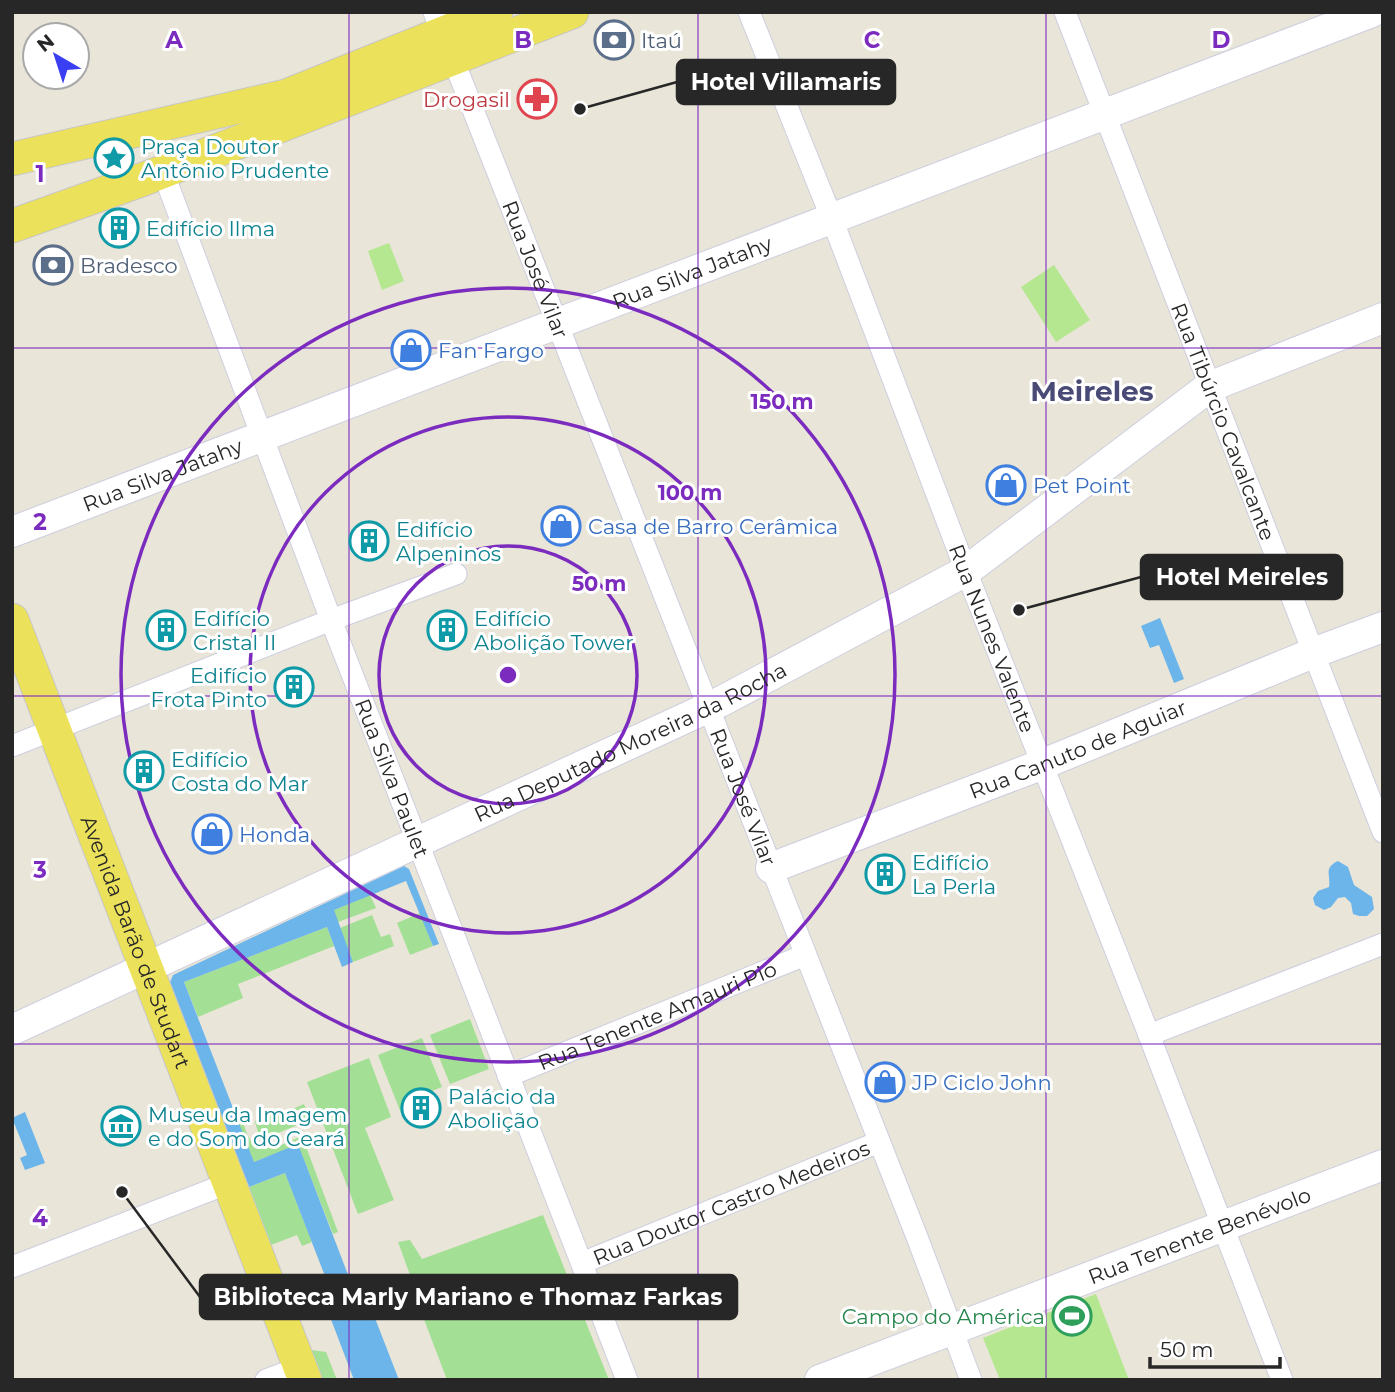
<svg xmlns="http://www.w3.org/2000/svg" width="1395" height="1392" font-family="Montserrat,sans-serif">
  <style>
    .green { fill: #a3df95 }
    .pitch { fill: #b5e791 }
    .water { fill: #6cb5ea }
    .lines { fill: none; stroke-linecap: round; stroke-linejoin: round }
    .street-casing { stroke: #cdcee0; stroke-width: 23 }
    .secondary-casing { stroke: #cdcee0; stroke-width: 32 }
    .primary-casing { stroke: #c7c7c7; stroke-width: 35 }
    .street { stroke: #fff; stroke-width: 21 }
    .secondary { stroke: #fff; stroke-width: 30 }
    .primary { stroke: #ece15b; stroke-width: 33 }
    .grid { fill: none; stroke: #7b2cbf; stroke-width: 2; stroke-opacity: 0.55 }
    .ring { fill: none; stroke: #7b2cbf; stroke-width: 3.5 }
    .labels { text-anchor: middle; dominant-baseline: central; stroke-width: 6; stroke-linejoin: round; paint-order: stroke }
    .service-label { font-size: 21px; fill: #4e5e75; stroke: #fff; text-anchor: start }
    .health-label { font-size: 21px; fill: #be3a42; stroke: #fff; text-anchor: end }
    .culture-label { font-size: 21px; fill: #0d838f; stroke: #fff; text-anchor: start }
    .street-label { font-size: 21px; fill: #272727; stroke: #fff }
    .shop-label { font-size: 21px; fill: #366cbe; stroke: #fff; text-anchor: start }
    .leisure-label { font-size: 21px; fill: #27864d; stroke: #fff; text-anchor: end }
    .district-label { font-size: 28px; font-weight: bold; fill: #494a75; stroke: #fff }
    .grid-label { font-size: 23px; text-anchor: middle; font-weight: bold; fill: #7b2cbf; stroke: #fff; stroke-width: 6; stroke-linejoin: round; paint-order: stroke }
    .centre { fill: #7b2cbf; stroke: #fff; stroke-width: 3.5 }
    .ring-label { font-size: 21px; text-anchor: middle; font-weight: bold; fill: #7b2cbf; stroke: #fff; stroke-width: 6; stroke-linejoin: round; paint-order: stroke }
    .leader { fill: none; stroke: #272727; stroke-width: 2.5 }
    .callout-dot { fill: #272727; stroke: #fff; stroke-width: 2.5 }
    .callout { fill: #272727; stroke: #272727; stroke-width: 2.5 }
    .callout-label { font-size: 23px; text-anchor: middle; font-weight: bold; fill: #fff }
  </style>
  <rect width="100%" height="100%" fill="#e9e5d8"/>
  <path class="green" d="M370,895l6,13 -38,14 -5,-12z
    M420,913l13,33 -23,9 -13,-32z
    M372,915l9,22 9,-3 4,12 -41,16 -13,-34z
    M327,927l7,19 -96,38 5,14 -45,19 -14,-35z
    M470,1019l19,50 -39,15 -20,-49z
    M422,1038l20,49 -18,7 4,9 -27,10 -23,-58z
    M369,1058l22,59 -26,11 29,72 -36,14 -51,-132z
    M304,1104l6,16 -42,17h-4l-6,-5 -3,-10 5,-9 11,-3 5,6z
    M247,1110c-4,7 -4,14 -1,21 10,30 37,13 56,5l36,96 -5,2 -35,-89 -44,17 -20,-47z
    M285,1173l27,69 -10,4 -5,-11 -26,10 -22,-58z
    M543,1215l66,165h-162l-25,-66 19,-8 -13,-28 -15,5 -15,-41 12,-2 12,19z
    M311,1350l15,2 11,28h-14z"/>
  <path class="pitch" d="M389,243l15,38 -22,9 -14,-39z
    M1054,265l36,55 -34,22 -35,-55z
    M1096,1294l33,86h-129l-17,-42z"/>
  <path class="water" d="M1160,618l24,61 -10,4 -15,-38 -9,3 -9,-22z
    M1338,861l10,6 6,18 18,12 2,12 -7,7h-8l-6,-2 -2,-11 -6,-6 -7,1 -7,9 -7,3 -9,-5 -2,-7 5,-7 11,-4c2,-12 -6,-19 9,-26z
    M404,866l5,3 30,75 -6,2 -27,-65 -72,29 19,52 -11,5 -15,-40 -143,55 70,180 44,-18 52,136 9,-3 40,103h-45l-33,-87 9,-4 -45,-116 -36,14 -79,-205 3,-7z
    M25,1112l20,51 -20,7 -5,-12 7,-3 -15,-37z"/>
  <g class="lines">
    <g class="street-casing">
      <g id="street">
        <path d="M434,12l8,21"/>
        <path id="s1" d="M749,12l83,207 134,352 183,464 133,345"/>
        <path id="s2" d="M1065,12l318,820"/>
        <path id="s3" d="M453,59l464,1178 54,143"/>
        <path id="s4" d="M163,172l168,448 296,760"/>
        <path d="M12,746l319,-126 125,-46"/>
        <path d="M1149,1035l234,-91"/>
        <path id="s5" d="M508,1076l297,-121"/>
        <path id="s6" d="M582,1263l297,-121"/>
        <path d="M12,1267l217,-84"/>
        <path d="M266,1380l34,-13"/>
      </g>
    </g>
    <g class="secondary-casing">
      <g id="secondary">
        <path id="s7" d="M12,532l1360,-520"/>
        <path id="s8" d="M771,868l272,-104 270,-111 70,-26"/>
        <path id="s9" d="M12,1030l708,-328 246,-131 243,-184 174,-69"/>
        <path id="s10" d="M820,1380l563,-215"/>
      </g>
    </g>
    <g class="primary-casing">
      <g id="primary">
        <path d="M12,159l274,-63 210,-84"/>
        <path d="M12,226l132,-47 428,-167"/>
        <path id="s11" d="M12,620l293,760"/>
      </g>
    </g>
    <use href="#street" class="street"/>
    <use href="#secondary" class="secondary"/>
    <use href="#primary" class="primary"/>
  </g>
  <path class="grid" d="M349,12v1368M698,12v1368M1046,12v1368M12,348h1371M12,696h1371M12,1044h1371"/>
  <g class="ring">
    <circle cx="508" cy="675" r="129"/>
    <circle cx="508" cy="675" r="258"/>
    <circle cx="508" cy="675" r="387"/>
  </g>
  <defs>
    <g id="bank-ring" transform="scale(2.0125)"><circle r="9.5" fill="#fff" stroke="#5c6f8a" stroke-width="1.5"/><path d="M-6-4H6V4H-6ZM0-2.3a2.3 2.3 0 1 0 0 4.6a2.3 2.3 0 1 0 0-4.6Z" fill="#5c6f8a"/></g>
    <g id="pharmacy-ring" transform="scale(2.0125)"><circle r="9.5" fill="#fff" stroke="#e0444e" stroke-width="1.5"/><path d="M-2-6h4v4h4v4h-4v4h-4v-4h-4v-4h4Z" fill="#e0444e"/></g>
    <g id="sight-ring" transform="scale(2.0125)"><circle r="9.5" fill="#fff" stroke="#0f9aa8" stroke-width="1.5"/><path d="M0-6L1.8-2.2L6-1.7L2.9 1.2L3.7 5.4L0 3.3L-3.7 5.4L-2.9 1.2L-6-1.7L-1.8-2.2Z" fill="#0f9aa8"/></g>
    <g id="building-ring" transform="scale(2.0125)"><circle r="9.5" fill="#fff" stroke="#0f9aa8" stroke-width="1.5"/><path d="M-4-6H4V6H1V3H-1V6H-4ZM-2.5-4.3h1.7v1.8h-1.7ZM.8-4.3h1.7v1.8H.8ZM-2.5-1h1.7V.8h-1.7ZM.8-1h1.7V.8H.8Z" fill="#0f9aa8"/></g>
    <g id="shop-ring" transform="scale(2.0125)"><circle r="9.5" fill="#fff" stroke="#3f7fe0" stroke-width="1.5"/><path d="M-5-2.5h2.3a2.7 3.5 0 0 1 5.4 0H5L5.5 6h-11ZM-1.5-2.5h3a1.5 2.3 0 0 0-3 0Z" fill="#3f7fe0"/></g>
    <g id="museum-ring" transform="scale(2.0125)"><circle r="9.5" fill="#fff" stroke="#0f9aa8" stroke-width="1.5"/><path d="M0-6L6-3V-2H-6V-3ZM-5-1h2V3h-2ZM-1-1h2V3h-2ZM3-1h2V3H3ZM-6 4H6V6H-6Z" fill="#0f9aa8"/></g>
    <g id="stadium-ring" transform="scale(2.0125)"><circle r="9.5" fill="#fff" stroke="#2e9e5b" stroke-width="1.5"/><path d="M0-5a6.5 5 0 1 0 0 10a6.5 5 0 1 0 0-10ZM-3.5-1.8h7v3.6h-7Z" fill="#2e9e5b"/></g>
  </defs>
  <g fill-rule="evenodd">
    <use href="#bank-ring" x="614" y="40"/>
    <use href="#pharmacy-ring" x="537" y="99"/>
    <use href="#sight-ring" x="114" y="158"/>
    <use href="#building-ring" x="119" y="228"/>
    <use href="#bank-ring" x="53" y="265"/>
    <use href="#shop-ring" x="411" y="350"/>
    <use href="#shop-ring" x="1006" y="485"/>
    <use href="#shop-ring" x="561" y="526"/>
    <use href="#building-ring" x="369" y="541"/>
    <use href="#building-ring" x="166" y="630"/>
    <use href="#building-ring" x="447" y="630"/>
    <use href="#building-ring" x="294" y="687"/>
    <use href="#building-ring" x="144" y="771"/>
    <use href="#shop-ring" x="212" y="834"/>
    <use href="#building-ring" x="885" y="874"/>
    <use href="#shop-ring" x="885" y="1082"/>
    <use href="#building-ring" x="421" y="1108"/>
    <use href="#museum-ring" x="121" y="1126"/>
    <use href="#stadium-ring" x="1072" y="1316"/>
  </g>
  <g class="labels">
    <g class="service-label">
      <text x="641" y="40">Itaú</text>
      <text x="80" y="265">Bradesco</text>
    </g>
    <g class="health-label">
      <text x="510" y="99">Drogasil</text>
    </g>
    <g class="culture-label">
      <text x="141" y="146">Praça Doutor<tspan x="141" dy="24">Antônio Prudente</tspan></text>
      <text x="146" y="228">Edifício Ilma</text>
      <text x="396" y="529">Edifício<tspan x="396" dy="24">Alpeninos</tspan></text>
      <text x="193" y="618">Edifício<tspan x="193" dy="24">Cristal II</tspan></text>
      <text x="474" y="618">Edifício<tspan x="474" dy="24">Abolição Tower</tspan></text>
      <text x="267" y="675" text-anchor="end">Edifício<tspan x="267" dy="24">Frota Pinto</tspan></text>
      <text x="171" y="759">Edifício<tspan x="171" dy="24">Costa do Mar</tspan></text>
      <text x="912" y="862">Edifício<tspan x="912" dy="24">La Perla</tspan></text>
      <text x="448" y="1096">Palácio da<tspan x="448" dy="24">Abolição</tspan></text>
      <text x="148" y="1114">Museu da Imagem<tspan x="148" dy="24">e do Som do Ceará</tspan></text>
    </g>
    <g class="street-label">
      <text stroke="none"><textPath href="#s3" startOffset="226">Rua José Vilar</textPath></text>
      <text stroke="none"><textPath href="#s7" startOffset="728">Rua Silva Jatahy</textPath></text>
      <text stroke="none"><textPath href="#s2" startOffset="439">Rua Tibúrcio Cavalcante</textPath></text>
      <text stroke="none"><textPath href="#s7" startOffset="161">Rua Silva Jatahy</textPath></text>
      <text stroke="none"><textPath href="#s1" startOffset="672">Rua Nunes Valente</textPath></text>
      <text stroke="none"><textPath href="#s9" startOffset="682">Rua Deputado Moreira da Rocha</textPath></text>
      <text stroke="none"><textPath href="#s8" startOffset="329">Rua Canuto de Aguiar</textPath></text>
      <text stroke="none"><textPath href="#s4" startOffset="648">Rua Silva Paulet</textPath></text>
      <text stroke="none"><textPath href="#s3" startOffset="793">Rua José Vilar</textPath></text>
      <text stroke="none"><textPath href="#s11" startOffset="345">Avenida Barão de Studart</textPath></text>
      <text stroke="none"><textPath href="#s5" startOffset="161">Rua Tenente Amauri Pio</textPath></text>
      <text stroke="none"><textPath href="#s6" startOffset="161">Rua Doutor Castro Medeiros</textPath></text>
      <text stroke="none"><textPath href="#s10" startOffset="406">Rua Tenente Benévolo</textPath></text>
    </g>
    <g class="shop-label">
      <text x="438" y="350">Fan Fargo</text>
      <text x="1033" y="485">Pet Point</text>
      <text x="588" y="526">Casa de Barro Cerâmica</text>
      <text x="239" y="834">Honda</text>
      <text x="912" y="1082">JP Ciclo John</text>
    </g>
    <g class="leisure-label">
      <text x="1045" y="1316">Campo do América</text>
    </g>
    <g class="district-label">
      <text x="1092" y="391">Meireles</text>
    </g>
  </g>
  <g class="grid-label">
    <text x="174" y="48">A</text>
    <text x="523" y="48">B</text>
    <text x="872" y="48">C</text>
    <text x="1221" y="48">D</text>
    <text x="40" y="182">1</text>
    <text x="40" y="530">2</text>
    <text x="40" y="878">3</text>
    <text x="40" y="1226">4</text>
  </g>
  <circle cx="508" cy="675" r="10" class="centre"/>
  <g class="ring-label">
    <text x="782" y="409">150 m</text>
    <text x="690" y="500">100 m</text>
    <text x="599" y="591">50 m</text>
  </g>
  <path class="leader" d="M580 109L677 82M1019 610L1141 577M122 1192L200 1297"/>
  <g class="callout-dot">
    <circle cx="580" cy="109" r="7"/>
    <circle cx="1019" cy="610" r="7"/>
    <circle cx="122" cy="1192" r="7"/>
  </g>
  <g class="callout">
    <rect x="677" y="60" width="218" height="44" rx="7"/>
    <rect x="1141" y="555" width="201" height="44" rx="7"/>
    <rect x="200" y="1275" width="537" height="44" rx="7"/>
  </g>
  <g class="callout-label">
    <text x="786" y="90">Hotel Villamaris</text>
    <text x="1242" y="585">Hotel Meireles</text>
    <text x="468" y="1305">Biblioteca Marly Mariano e Thomaz Farkas</text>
  </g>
  <rect width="1395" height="1392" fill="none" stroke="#272727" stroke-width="28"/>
  <g transform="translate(56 56) rotate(321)"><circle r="33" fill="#ffffff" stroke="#a9a9a9" stroke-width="2"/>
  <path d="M0-5L12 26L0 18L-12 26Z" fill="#3a3ff4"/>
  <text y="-10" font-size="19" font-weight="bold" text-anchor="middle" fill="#272727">N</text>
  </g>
  <path d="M1150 1357v10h130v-10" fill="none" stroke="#272727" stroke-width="3.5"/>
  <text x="1160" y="1357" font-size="21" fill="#272727" stroke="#ffffff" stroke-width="5" paint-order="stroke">50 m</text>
</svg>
